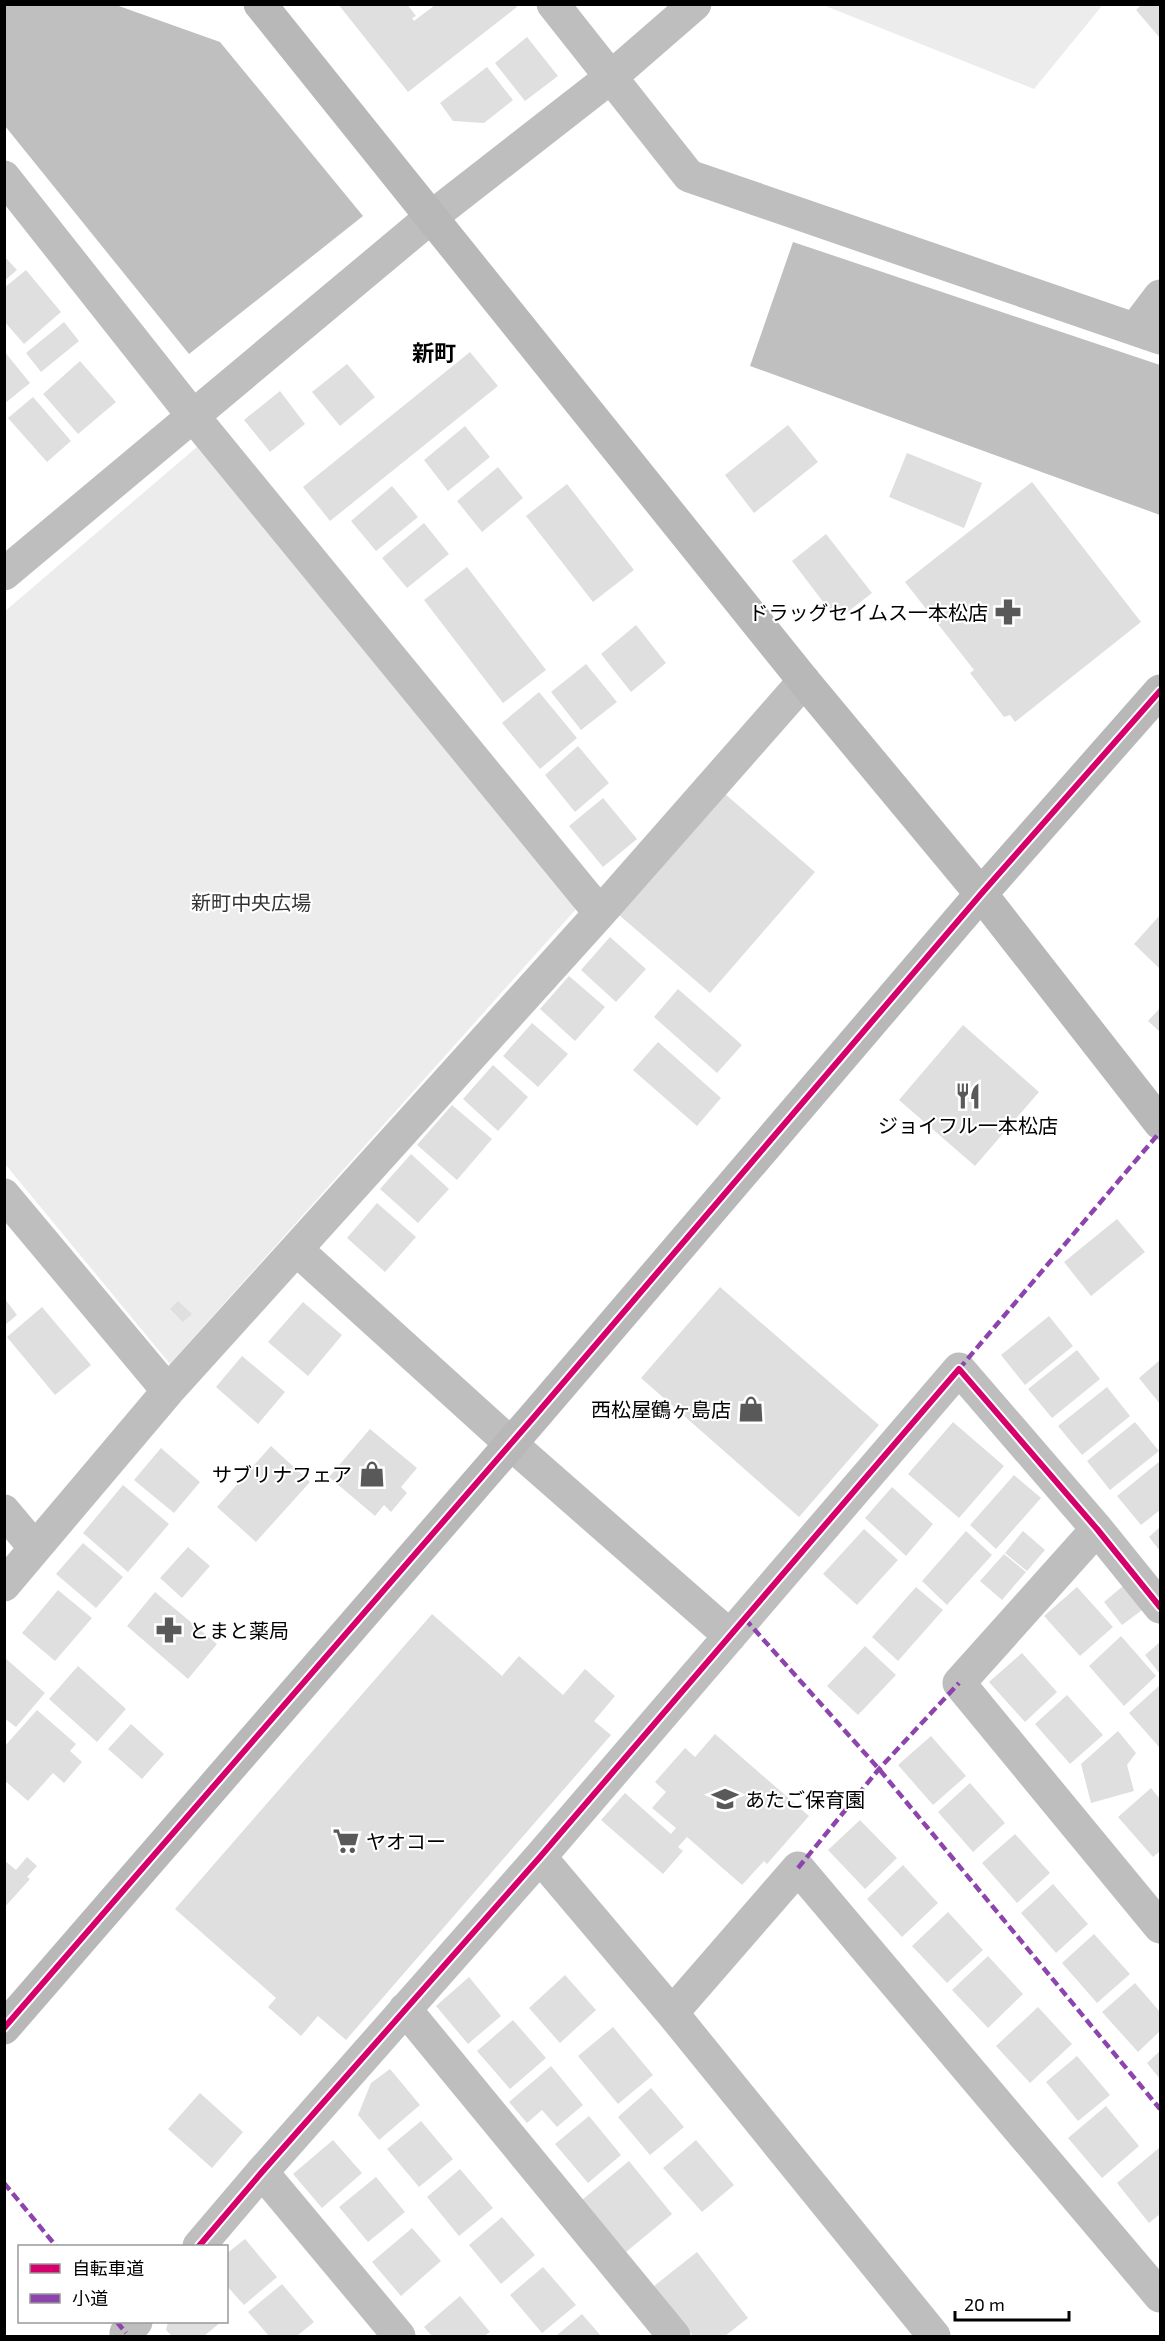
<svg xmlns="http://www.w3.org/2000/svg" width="1165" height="2341" font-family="'Exo 2','Noto Sans JP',sans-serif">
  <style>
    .green { fill: #ececec }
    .water { fill: #bfbfbf }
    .building { fill: #dfdfdf }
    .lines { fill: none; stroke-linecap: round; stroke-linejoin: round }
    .street { stroke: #bebebe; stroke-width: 33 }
    .secondary { stroke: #b8b8b8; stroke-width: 33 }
    .quiet { stroke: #8e44ad; stroke-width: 4.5; stroke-dasharray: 9 4.5; stroke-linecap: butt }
    .cycleway-casing { stroke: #fff; stroke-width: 10 }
    .cycleway { stroke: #d6006c; stroke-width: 6 }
    .labels { text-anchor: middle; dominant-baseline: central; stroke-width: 4.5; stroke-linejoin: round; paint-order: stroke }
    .poi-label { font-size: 20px; fill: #000; stroke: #fff; text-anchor: end }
    .park-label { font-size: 20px; fill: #333; stroke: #fff }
    .quarter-label { font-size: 22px; font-weight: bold; fill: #000; stroke: #fff }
  </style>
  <rect width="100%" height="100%" fill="#fff"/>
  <path class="green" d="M1099,5l2,2 -67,82 -211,-84z
    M197,447l380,461 -407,456 -165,-200 -1,-552z"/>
  <path class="water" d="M4,5h112l104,37 143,174 -174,138 -184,-228z
    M793,242l367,123v150l-410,-149z"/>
  <path class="building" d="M338,4h69l9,12 -4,2 2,3 21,-16h80l2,2 -109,85z
    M1142,4h18v34l-24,-28z
    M527,37l31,39 -33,25 -30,-38z
    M487,67l26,33 -29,23 -31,-2 -13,-18z
    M4,256l13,14 -13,11z
    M26,270l35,42 -37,32 -20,-23v-33z
    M64,322l15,19 -38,31 -15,-19z
    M4,351l26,32 -26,21z
    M470,352l28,34 -168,135 -27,-34z
    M80,361l36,41 -38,32 -35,-40z
    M347,364l28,33 -35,29 -28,-34z
    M280,391l25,33 -35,28 -26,-32z
    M33,397l38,44 -24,21 -39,-44z
    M788,425l30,37 -64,51 -29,-38z
    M465,426l25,31 -42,34 -24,-31z
    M907,453l75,30 -18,45 -75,-31z
    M498,467l25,31 -41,34 -25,-31z
    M1032,482l109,140 -126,100 -5,-7 -6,2 -34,-44 4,-3 -69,-88z
    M567,484l67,86 -41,32 -67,-86z
    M392,486l26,31 -42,34 -25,-30z
    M424,523l25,31 -42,34 -25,-30z
    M826,534l46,59 -35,27 -45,-59z
    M467,567l79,103 -43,33 -79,-103z
    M636,625l30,38 -35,29 -30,-38z
    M586,664l31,38 -36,28 -30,-38z
    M539,692l38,46 -37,31 -38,-46z
    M578,746l31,37 -34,29 -30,-37z
    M724,793l91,79 -105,121 -91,-78z
    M603,798l34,41 -34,28 -34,-41z
    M1160,915v54l-26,-25z
    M610,937l36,32 -30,33 -35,-32z
    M569,976l36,31 -30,34 -35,-32z
    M678,989l64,56 -25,28 -63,-56z
    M1160,1008v24l-12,-11z
    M532,1023l36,31 -30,33 -35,-31z
    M963,1025l76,67 -64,74 -76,-66z
    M658,1042l63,56 -24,28 -64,-56z
    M493,1065l35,32 -30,34 -35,-32z
    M452,1105l40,34 -35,41 -40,-35z
    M411,1154l38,35 -31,34 -38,-34z
    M377,1203l39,34 -31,35 -38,-34z
    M1117,1219l28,33 -54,44 -27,-34z
    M720,1287l159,138 -80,92 -158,-139z
    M5,1299l12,16 -12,10z
    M178,1301l14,13 -9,8 -13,-13z
    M303,1302l39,33 -34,41 -40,-34z
    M42,1307l49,58 -36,30 -48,-58z
    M1049,1316l24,30 -48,39 -24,-30z
    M1077,1350l23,29 -48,39 -24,-29z
    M242,1356l43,36 -27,32 -42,-37z
    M1160,1360v44l-21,-26z
    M1107,1387l23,29 -48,39 -24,-29z
    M953,1422l51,44 -45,52 -51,-44z
    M1135,1422l24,29 -49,39 -23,-29z
    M370,1429l47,39 -16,19 6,6 -16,19 -7,-7 -9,11 -46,-39z
    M271,1446l39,36 -54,60 -39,-35z
    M161,1448l39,34 -26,31 -40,-33z
    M1160,1461v49l-19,15 -24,-29z
    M1014,1475l27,23 -45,51 -26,-24z
    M123,1485l46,39 -41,48 -45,-39z
    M892,1487l41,37 -27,32 -41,-38z
    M1160,1527v24l-11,-14z
    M864,1529l34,31 -41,45 -34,-31z
    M966,1531l26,24 -45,50 -25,-24z
    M1023,1531l22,19 -18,21 -22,-18z
    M83,1543l40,34 -27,31 -40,-34z
    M188,1547l22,19 -28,32 -22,-20z
    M1004,1554l22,18 -24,28 -22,-19z
    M1123,1586l19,24 -20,15 -18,-23z
    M916,1587l27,23 -45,51 -26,-24z
    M1077,1587l36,40 -33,29 -36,-40z
    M58,1590l34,28 -37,43 -33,-28z
    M155,1592l62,52 -29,35 -61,-53z
    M432,1614l70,62 17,-20 44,39 22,-26 30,27 -21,25 17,14 -265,305 -28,-24 -17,20 -33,-29 8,-9 -101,-89z
    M1121,1636l35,40 -32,30 -35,-40z
    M1160,1642v32l-15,-19z
    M865,1646l31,29 -38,40 -31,-29z
    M1022,1653l35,39 -32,30 -36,-40z
    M4,1657l41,36 -29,34 -12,-9z
    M78,1666l48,43 -29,33 -48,-43z
    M1160,1685v63l-31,-35z
    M1067,1695l36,40 -33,29 -35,-40z
    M37,1710l39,34 -6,7 12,11 -18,21 -11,-10 -25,28 -24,-21v-33z
    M131,1724l33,30 -22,25 -34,-30z
    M1118,1731l18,22 -9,12 7,26 -43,12 -10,-39z
    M715,1734l94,82 -42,48 -3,-3 -22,24 -55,-48 -9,10 5,4 -20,23 -62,-54 24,-27 46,41 5,-6 -24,-20 14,-16 -11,-10 30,-34 10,9z
    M931,1736l35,40 -33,29 -35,-40z
    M970,1783l35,40 -32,29 -35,-40z
    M1151,1788l9,11v52l-7,6 -35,-40z
    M860,1820l37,38 -32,31 -37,-39z
    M1015,1834l35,39 -33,30 -35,-40z
    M27,1857l10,9 -10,11 3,2 -26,29v-48l12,10z
    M903,1865l35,38 -36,34 -35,-38z
    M1053,1884l35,40 -32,29 -35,-40z
    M948,1912l35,38 -36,33 -35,-37z
    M1094,1934l36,40 -33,29 -35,-40z
    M988,1956l35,38 -35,34 -36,-38z
    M565,1975l31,35 -36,33 -31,-35z
    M469,1977l32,39 -33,28 -32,-38z
    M1135,1983l25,29v19l-22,21 -36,-40z
    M1038,2007l34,37 -42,39 -34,-37z
    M513,2020l33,38 -36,31 -33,-38z
    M613,2027l40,48 -35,29 -40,-48z
    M1160,2051v28l-13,-16z
    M1077,2056l33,39 -32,26 -32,-39z
    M551,2066l32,39 -26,22 -15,-17 -15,13 -18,-21z
    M390,2069l30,36 -41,35 -21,-25 13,-32z
    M651,2088l33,39 -34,28 -32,-38z
    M200,2093l43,39 -31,36 -44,-39z
    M1106,2106l33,40 -37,32 -34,-40z
    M589,2116l32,39 -33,28 -33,-39z
    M421,2121l32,38 -34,28 -32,-38z
    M333,2140l29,33 -40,35 -29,-34z
    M696,2140l38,45 -32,27 -39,-44z
    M1159,2148l1,66 -11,9 -32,-40z
    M629,2161l43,53 -46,38 -44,-52z
    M460,2169l33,39 -34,28 -32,-39z
    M376,2177l29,35 -37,30 -29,-35z
    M502,2217l33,38 -34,29 -32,-39z
    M412,2228l29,33 -40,35 -29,-34z
    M245,2239l32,38 -33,28 -18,-20v-31z
    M697,2252l51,66 -23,18h-32l-39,-50z
    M543,2267l33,38 -34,28 -32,-38z
    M282,2284l32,38 -17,14h-28l-21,-24z
    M460,2296l30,36 -6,4h-52l-8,-9z
    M582,2314l19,22h-45z
    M168,2322h53l-17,14h-32l-6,-6z"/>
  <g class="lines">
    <path class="street" d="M553,4l136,172 471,162
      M4,177l189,239 407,497
      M1135,329l25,-33
      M4,574l426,-356 181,-141 84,-73
      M4,1195l164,196
      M297,1250l214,194 219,192
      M4,1511l31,37
      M1097,1529l-138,154 201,244
      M4,1585l164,-194 432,-478 204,-232
      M540,1857l132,156 262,323
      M405,2009l269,327
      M672,2013l126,-145 362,428
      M262,2172l137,164
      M199,2246l63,-74 278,-315 419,-488 138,160 63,78
      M130,2336l-4,-3 10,-11"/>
    <path class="secondary" d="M260,4l544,677 177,213 179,229
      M4,2028l530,-611 447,-523 179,-203"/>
    <path class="quiet" d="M959,1369l201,-237
      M745,1619l134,150 281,340
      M798,1868l81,-99 80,-86
      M4,2183l52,63
      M117,2322l9,11"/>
    <g class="cycleway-casing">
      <path id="cycleway" d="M4,2028l530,-611 447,-523 179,-203
        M199,2246l63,-74 278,-315 419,-488 138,160 63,78"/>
    </g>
    <use href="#cycleway" class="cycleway"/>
  </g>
  <defs>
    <g id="pharmacy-bare" transform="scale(2.07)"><path d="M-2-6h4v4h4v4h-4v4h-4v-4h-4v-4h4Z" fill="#595959" stroke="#fff" stroke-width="2.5" paint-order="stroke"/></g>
    <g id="restaurant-bare" transform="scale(2.07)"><path d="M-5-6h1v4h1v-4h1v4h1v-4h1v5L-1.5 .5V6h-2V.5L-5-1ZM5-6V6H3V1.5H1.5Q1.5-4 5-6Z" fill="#595959" stroke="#fff" stroke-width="2.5" paint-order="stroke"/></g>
    <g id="shop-bare" transform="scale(2.07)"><path d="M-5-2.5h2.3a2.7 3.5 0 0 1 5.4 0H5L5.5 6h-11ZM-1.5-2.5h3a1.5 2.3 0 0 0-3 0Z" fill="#595959" stroke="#fff" stroke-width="2.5" paint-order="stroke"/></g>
    <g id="school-bare" transform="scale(2.07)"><path d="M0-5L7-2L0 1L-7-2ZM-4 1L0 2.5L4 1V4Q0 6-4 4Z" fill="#595959" stroke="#fff" stroke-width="2.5" paint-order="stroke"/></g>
    <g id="supermarket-bare" transform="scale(2.07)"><path d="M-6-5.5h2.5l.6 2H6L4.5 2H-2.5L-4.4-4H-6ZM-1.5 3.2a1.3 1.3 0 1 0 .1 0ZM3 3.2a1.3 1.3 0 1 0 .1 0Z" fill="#595959" stroke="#fff" stroke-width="2.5" paint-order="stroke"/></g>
  </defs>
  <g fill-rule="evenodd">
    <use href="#pharmacy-bare" x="1008" y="612"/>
    <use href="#restaurant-bare" x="968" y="1096"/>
    <use href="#shop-bare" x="751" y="1409"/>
    <use href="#shop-bare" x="372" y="1474"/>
    <use href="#pharmacy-bare" x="169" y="1630"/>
    <use href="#school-bare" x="725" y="1799"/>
    <use href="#supermarket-bare" x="346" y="1841"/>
  </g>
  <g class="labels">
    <g class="poi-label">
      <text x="988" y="612">ドラッグセイムス一本松店</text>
      <text x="968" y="1125" text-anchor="middle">ジョイフル一本松店</text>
      <text x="731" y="1409">西松屋鶴ヶ島店</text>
      <text x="352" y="1474">サブリナフェア</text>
      <text x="189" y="1630" text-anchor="start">とまと薬局</text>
      <text x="745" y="1799" text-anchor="start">あたご保育園</text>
      <text x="366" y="1841" text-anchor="start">ヤオコー</text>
    </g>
    <g class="park-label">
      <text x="251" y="902">新町中央広場</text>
    </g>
    <g class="quarter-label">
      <text x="434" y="352">新町</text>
    </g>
  </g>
  <rect width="1165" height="2341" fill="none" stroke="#000000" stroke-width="12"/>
  <rect x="18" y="2245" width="210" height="78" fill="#ffffff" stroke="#999999" stroke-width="1.5"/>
  <rect x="30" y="2264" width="30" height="9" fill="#d6006c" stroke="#999999" stroke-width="1.5"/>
  <text x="72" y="2275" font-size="18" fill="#000000">自転車道</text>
  <rect x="30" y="2294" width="30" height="9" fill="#8e44ad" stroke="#999999" stroke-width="1.5"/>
  <text x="72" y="2305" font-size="18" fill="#000000">小道</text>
  <path d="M955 2311v9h114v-9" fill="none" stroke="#000000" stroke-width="3"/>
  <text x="964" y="2311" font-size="18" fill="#000000" stroke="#ffffff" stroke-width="4.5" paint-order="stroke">20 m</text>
</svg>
